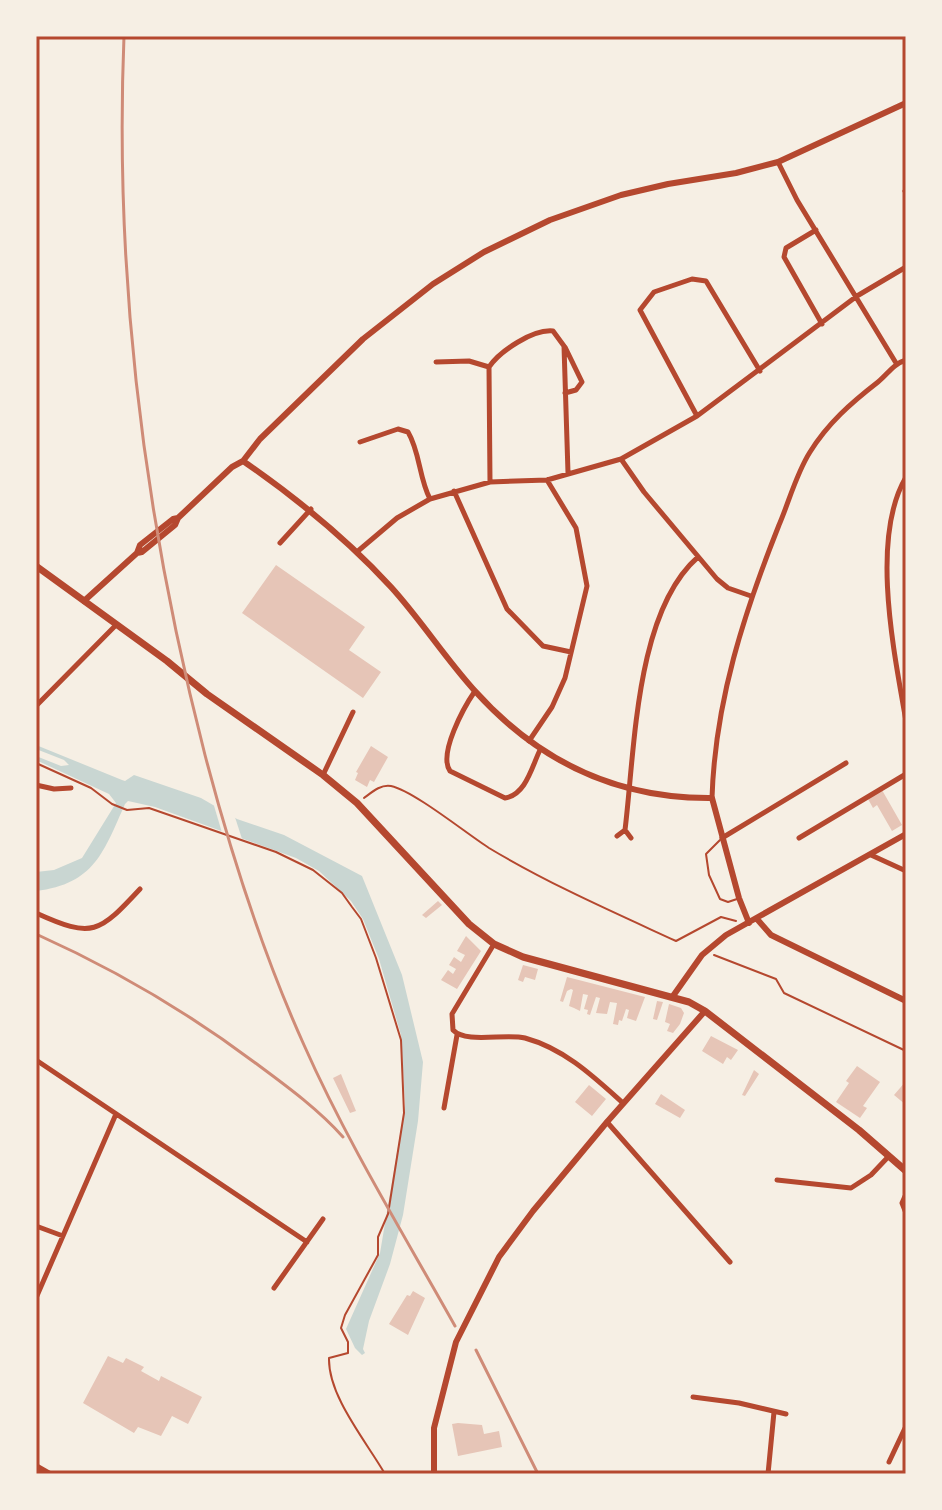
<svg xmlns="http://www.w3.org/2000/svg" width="942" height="1510" font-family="'Alegreya Sans',sans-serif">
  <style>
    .water { fill: #c9d6d2 }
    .pier { fill: #f6efe4 }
    .building { fill: #e6c5b7 }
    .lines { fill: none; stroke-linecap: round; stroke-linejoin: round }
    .path { stroke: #b5482f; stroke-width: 2 }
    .service { stroke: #b5482f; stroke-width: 2 }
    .minor { stroke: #b5482f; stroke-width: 5 }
    .tertiary { stroke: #b5482f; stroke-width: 6 }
    .secondary { stroke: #b5482f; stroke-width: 6 }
    .primary { stroke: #b5482f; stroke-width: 7 }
    .rail { stroke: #cf8b77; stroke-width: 3 }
    .neatline { fill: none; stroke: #b5482f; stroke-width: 3 }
  </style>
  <rect width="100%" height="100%" fill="#f6efe4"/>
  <path class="water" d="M36,745l86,35 3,1 9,-6 67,23 36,21 47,16 78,41 40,99 21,87 -5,59 -15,94 -13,49 -21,57 -6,28 2,4 -3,2 -7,-7 -9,-19 34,-76 25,-148 -4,-70 -22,-76 -16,-40 -12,-18 -32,-30 -23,-13 -141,-51 -27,-6 -3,3c-21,47 -30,80 -89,87v-19l18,-2 28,-12 34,-55 -7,-9 -73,-34v-4l25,10 8,-1 -5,-5 -28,-11z"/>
  <path class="pier" d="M212,799l21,12 10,31 -20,-6z"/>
  <path class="building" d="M276,565l89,62 -16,23 32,22 -18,26 -121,-85z
    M371,746l17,11 -14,25 -4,-2 -3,7 -12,-7 3,-7 -2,-1z
    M882,790l20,35 -10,6 -15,-26 -4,3 -5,-9z
    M438,901l4,4 -16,13 -4,-3z
    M466,936l15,15 -24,38 -16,-9 7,-10 5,4 3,-5 -7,-4 5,-8 7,5 4,-7 -8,-4z
    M523,965l15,4 -3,11 -10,-3 -2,5 -5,-2z
    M567,977l78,20 -9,24 -9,-3 2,-8 -3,-1 -4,12 -3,-1 -1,5 -5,-1 4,-21 -7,-1 -3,12 -11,-1 4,-15 -4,-1 -6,18 -3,-1 1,-4 -4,-1 4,-14 -5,-1 -3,17 -6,-3 -5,-2 4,-16 -2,-1 -4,2 -4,11 -3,-1z
    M657,1001l6,1 -6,18 -4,-1z
    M669,1004l12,4 3,5 -4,11 -7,9 -6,-2 3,-7 -5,-2z
    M711,1036l27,14 -7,10 -4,-3 -4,7 -21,-13z
    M857,1066l23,16 -17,24 4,2 -7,10 -24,-16 13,-19 -3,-2z
    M754,1070l5,4 -14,22 -3,-1z
    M341,1074l15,37 -6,2 -17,-35z
    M906,1081v24l-12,-10z
    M589,1085l17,14 -14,17 -17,-14z
    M661,1094l24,16 -5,8 -25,-14z
    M413,1291l12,7 -17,37 -19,-11 18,-29 3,1z
    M108,1356l15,7 3,-5 18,9 -3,4 18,10 2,-5 41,21 -14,27 -16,-8 -11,20 -23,-9 -4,6 -51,-30z
    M458,1423l24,2 2,9 15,-3 3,16 -44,9 -6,-32z"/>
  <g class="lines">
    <path class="path" d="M36,763l55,25 21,16 15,6 22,-2 127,44 37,18 29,23 10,14 9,12 15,39 25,82 3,73 -16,101 -10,23v18l-33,60 -4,13 7,14v11l-19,5c-1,38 37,83 56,116
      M364,798c8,-6 17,-14 27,-12 23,5 76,48 98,62 60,36 124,64 187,93l45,-24 15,4
      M714,955l62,24 8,14 122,58"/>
    <path class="service" d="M720,840l-14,14 3,21 11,24 8,3 9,-3"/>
    <path class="minor" d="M778,162l19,38 99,163
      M905,191l1,1
      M816,230l-30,18 -2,9 38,67
      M565,347l17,35 -6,8 -11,3
      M436,362l33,-1 20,6
      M697,416l-57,-106 14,-18 38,-13 14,2 54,90
      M360,442l38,-13 10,3c12,20 11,46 22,67
      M621,459l23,33 73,87 11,9 23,8
      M906,477c-36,61 -12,175 0,244
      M490,482l-1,-115c11,-16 44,-38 64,-36l11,15 4,127
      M454,491l53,118 36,37 28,6
      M280,543l31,-34
      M358,551l39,-33 33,-19 60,-17 57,-2 74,-21 76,-43 160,-120 49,-29
      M475,691c-11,16 -37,63 -25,80l55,27c21,-3 27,-32 35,-48
      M36,706l80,-81
      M529,741l23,-34 13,-29 22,-92 -11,-58 -29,-48
      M323,775l30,-63
      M36,785l18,4 17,-1
      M712,798c3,-96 32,-185 67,-273 10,-23 17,-51 31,-73 18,-29 41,-49 68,-70 10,-8 15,-18 28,-22
      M625,830c10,-80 10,-218 73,-273
      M617,836l8,-6 6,8
      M722,838l124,-75
      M799,838l107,-64
      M871,855l35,16
      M36,913c57,26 63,20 104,-24
      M494,944l-42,70 1,16c13,14 53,3 72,8 40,11 69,39 98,65
      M36,1060l271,182
      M444,1108l13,-73
      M607,1122l123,140
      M777,1180l74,8 20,-13 18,-19
      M906,1194l-4,9 4,10
      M36,1226l27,10
      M274,1288l49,-69
      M36,1298l80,-184
      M693,1397l46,6 47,11
      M889,1462l17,-36
      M768,1474l6,-62"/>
    <path class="tertiary" d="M243,461c55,38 103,77 148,126 30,33 54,71 84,104 63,70 142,108 237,107l27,100 10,25
      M137,553l5,-1 33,-27 3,-7 54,-51 11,-6 17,-22 103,-100 70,-55 51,-32 66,-32 71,-25 47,-11 68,-11 42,-11 128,-59
      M84,601l53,-48 3,-8 33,-26 5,-1
      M757,919l14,16 135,66
      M673,996l29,-41 24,-20 180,-101"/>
    <path class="secondary" d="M36,1466l14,8
      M434,1474v-46l22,-86 43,-85 34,-46 74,-89 98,-111"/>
    <path class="primary" d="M36,566l131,95 40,33 116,81 34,28 112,121 25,20 29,13 166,45 16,9 154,119 47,41"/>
    <path class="rail" d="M124,36c-10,245 20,482 81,719 26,99 57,197 99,290 43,97 99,188 151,281
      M36,934c78,35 150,77 218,128 31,23 63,46 89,75
      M476,1350l62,124"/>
  </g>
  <rect width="942" height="1510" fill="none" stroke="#f6efe4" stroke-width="76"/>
  <rect x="38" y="38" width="866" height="1434" class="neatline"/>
</svg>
